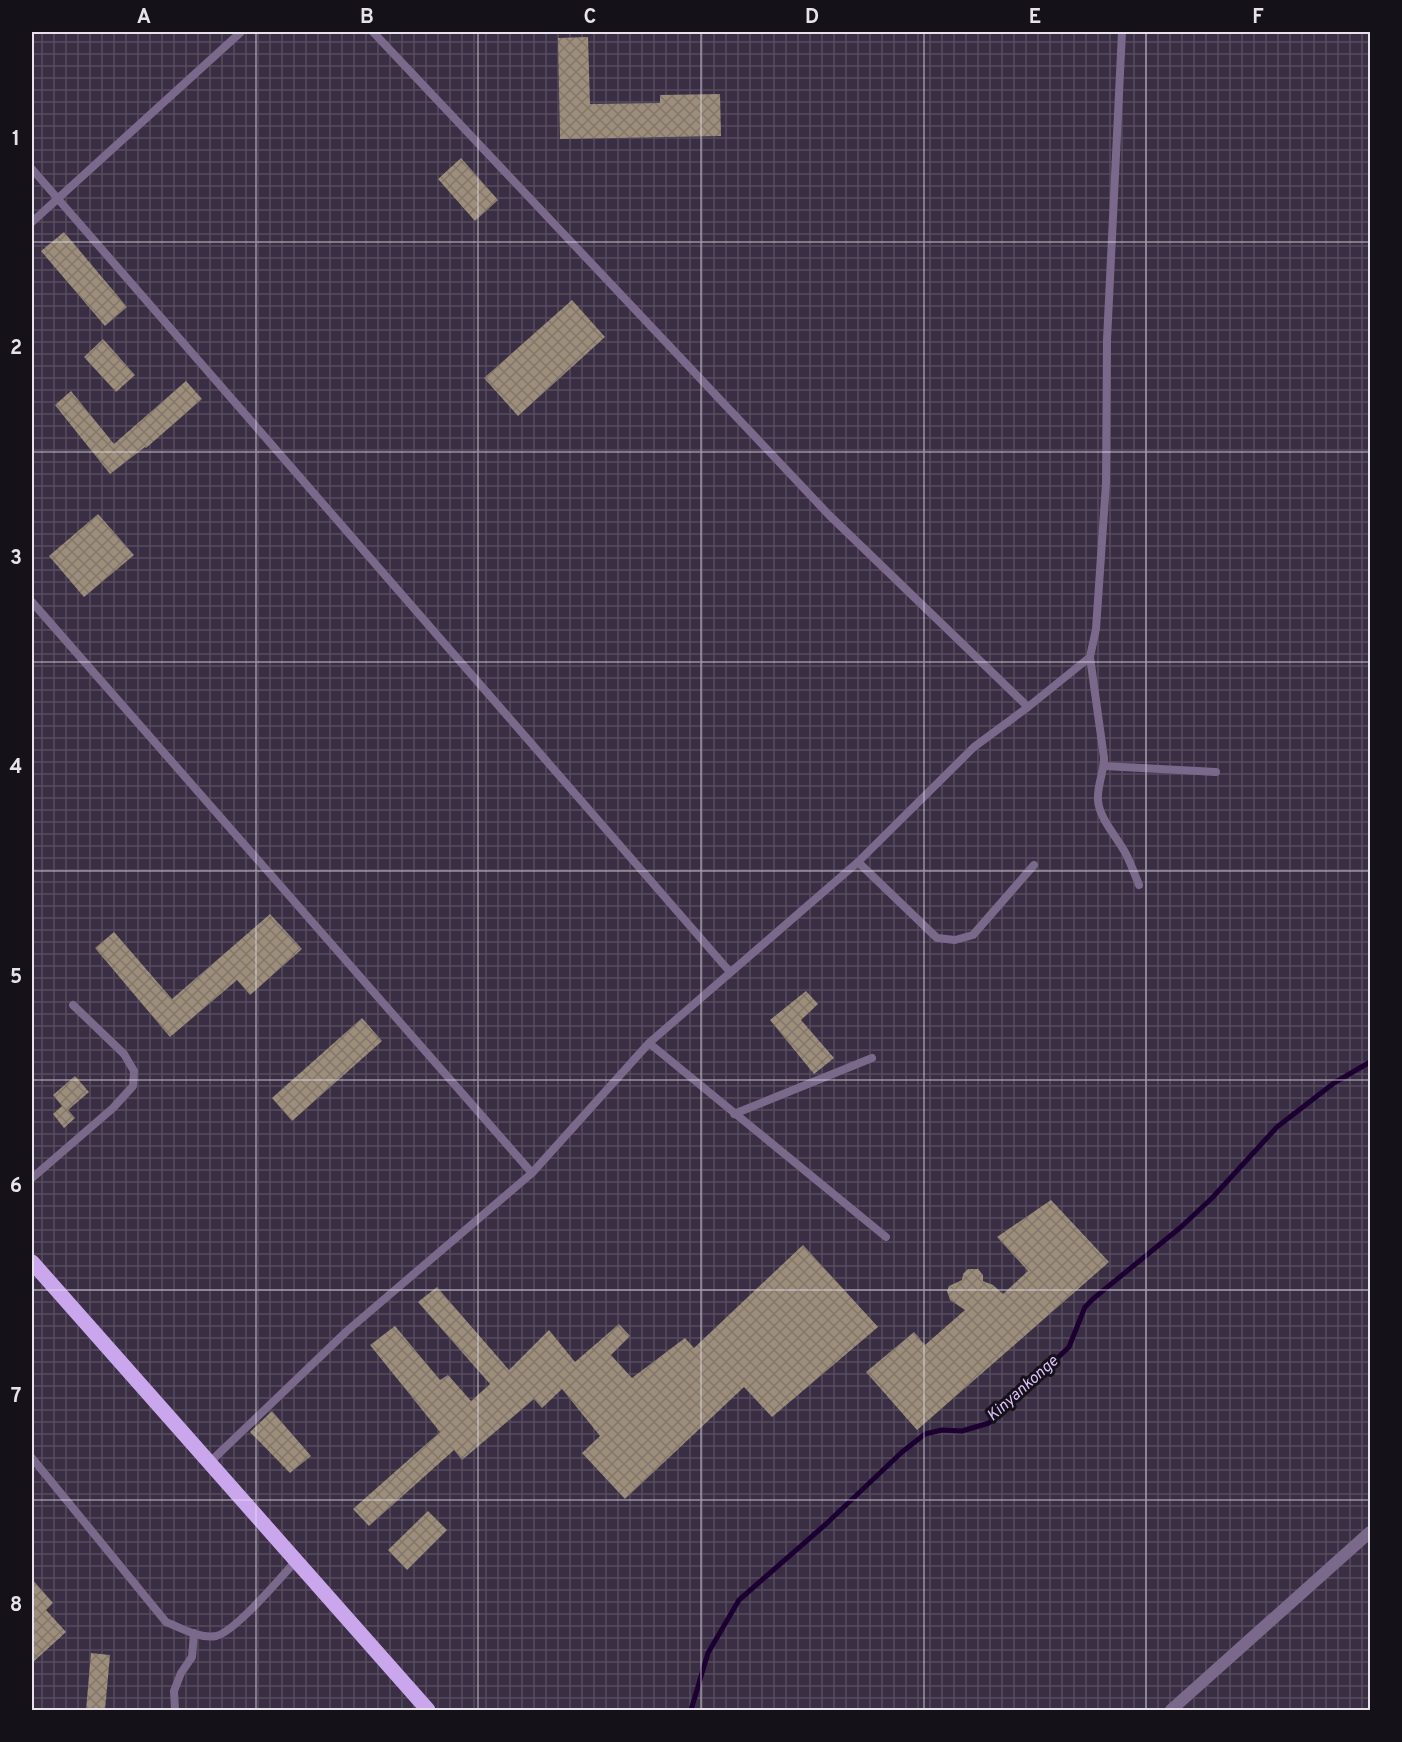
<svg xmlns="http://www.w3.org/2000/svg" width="1402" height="1742" font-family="Overpass,sans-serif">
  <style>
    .industrial { fill: url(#industrial-grid) }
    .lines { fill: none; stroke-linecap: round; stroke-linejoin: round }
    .stream { stroke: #1d0032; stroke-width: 5 }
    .building { fill: url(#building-cross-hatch) }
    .service { stroke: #7a698a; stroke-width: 8 }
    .minor { stroke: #7a698a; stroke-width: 12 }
    .primary { stroke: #caa7ec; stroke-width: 15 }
    .grid { fill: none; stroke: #e8e2ed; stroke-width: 1.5; stroke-opacity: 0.55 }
    .labels { text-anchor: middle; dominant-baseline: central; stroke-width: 6; stroke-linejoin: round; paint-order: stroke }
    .water-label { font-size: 16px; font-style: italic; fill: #ddbefc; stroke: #141118 }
    .neatline { fill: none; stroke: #e8e2ed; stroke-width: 2 }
    .grid-label { font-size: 20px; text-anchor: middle; font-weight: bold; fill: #e8e2ed }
  </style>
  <defs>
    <pattern id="industrial-grid" width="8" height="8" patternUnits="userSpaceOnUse" patternTransform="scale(1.5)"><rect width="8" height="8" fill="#392e43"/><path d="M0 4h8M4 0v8" fill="none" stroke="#564c5e"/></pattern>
    <pattern id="building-cross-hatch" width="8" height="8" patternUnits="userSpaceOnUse" patternTransform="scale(1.5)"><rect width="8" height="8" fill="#9d8d7b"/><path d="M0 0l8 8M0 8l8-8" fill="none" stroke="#83776b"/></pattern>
  </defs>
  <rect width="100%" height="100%" fill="#2e2636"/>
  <path class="industrial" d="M32,32h1338v1678h-1338z"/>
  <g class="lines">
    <path class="stream" d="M691,1710l17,-57 31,-53 87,-76 76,-72 23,-18 17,-4 20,1 27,-8 80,-76 16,-40 9,-9 87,-71 31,-29 65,-71 57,-44 36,-21"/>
  </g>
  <path class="building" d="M588,37l2,67 70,-1v-8l60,-1 1,42 -161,3 -2,-101z
    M461,158l37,42 -23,21 -37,-42z
    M64,232l63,75 -22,19 -64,-75z
    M572,300l33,37 -87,79 -34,-38z
    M103,339l32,36 -19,17 -32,-35z
    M186,381l16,18 -56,49 -1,-1 -35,27 -55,-69 16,-14 43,53z
    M98,514l36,41 -50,42 -35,-41z
    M270,914l32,35 -52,46 -13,-15 -67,57 -75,-89 19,-16 58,67z
    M806,991l12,13 -17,16 33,38 -20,16 -44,-54z
    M362,1018l20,23 -90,80 -20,-23z
    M75,1076l14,16 -21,18 7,8 -11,10 -11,-14 9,-8 -9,-11z
    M1051,1200l58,62 -192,168 -51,-58 48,-40 11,13 40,-35 -15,-10 -3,-9 2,-5 13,-6 1,-6 5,-5h10l5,6v6l10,4 10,9 25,-23 -31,-34z
    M803,1245l75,82 -106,90 -28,-30 -119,112 -43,-46 18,-17 -38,-47 -20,19 -8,-9 -72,61 -8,-10 -85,76 -16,-17 87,-77 -70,-87 25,-19 45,54 8,-5 23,26 19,-17 -72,-82 19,-15 72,83 40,-40 26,32 44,-38 11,12 -19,19 21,23 53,-40 9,10z
    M272,1411l39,45 -21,17 -40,-41z
    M428,1511l19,19 -40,40 -19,-20z
    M32,1579l21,24 -7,7 20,22 -34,31z
    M91,1653l19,2 -5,55h-19z"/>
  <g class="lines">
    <path class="service" d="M373,32l456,483 199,192
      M32,169l698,803
      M32,222l209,-190
      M32,602l500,571
      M1090,657l14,101c0,14 -7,27 -6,42 1,19 20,38 28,54 5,10 9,21 13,31
      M1104,766l112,6
      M858,862l79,76 18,2 18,-5 61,-70
      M649,1043l237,194
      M734,1114l138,-56
      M32,1178l81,-70 20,-22 1,-15 -10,-17 -51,-49
      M32,1458l134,164c15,6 34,17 50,14 19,-4 65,-59 79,-74
      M210,1462l137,-131 185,-158 117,-130 209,-181 116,-115 54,-40 62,-50 6,-28 10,-146 1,-143 15,-308
      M175,1710l-1,-19 7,-18 11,-16 2,-24"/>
    <path class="minor" d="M1171,1710l199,-178"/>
    <path class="primary" d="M32,1262l396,448"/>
  </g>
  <path class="grid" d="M256,32v1678M478,32v1678M701,32v1678M924,32v1678M1146,32v1678M32,242h1338M32,452h1338M32,662h1338M32,871h1338M32,1080h1338M32,1290h1338M32,1500h1338"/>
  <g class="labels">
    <g class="water-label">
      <text transform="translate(1023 1389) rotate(-42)">Kinyankonge</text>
    </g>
  </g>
  <rect width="1402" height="1742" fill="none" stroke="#141118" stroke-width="66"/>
  <rect x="33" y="33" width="1336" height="1676" class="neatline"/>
  <g class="grid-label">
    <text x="144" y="23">A</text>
    <text x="367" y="23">B</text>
    <text x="590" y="23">C</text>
    <text x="812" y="23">D</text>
    <text x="1035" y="23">E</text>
    <text x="1258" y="23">F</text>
    <text x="16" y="145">1</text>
    <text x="16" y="354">2</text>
    <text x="16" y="564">3</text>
    <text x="16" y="773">4</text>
    <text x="16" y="983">5</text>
    <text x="16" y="1192">6</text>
    <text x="16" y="1402">7</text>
    <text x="16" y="1611">8</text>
  </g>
</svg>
